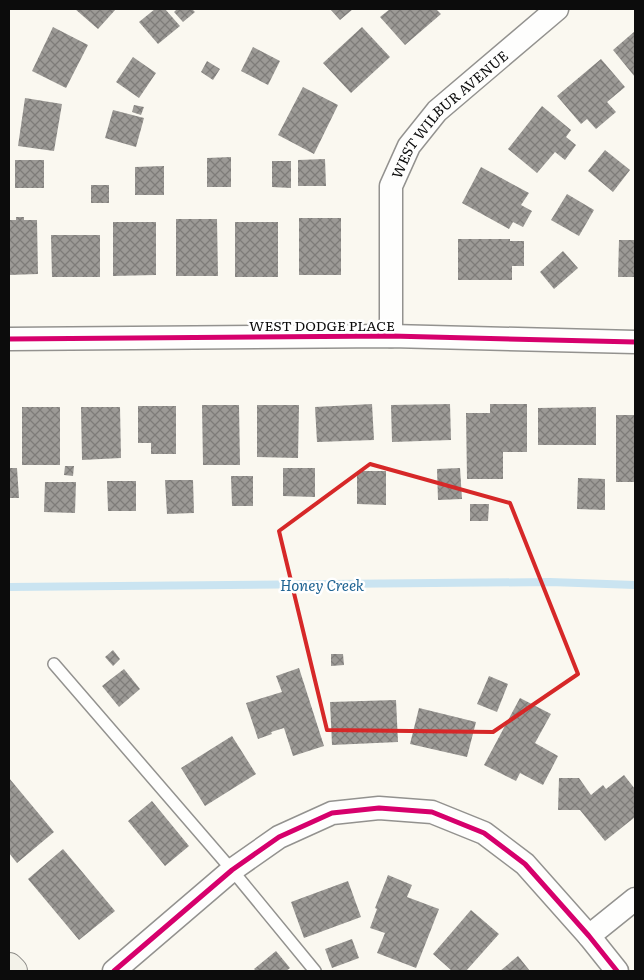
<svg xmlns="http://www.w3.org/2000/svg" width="644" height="980" font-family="Literata,serif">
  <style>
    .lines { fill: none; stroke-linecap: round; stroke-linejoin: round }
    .stream { stroke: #cae4f1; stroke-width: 8 }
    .building { fill: url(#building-cross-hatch) }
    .lane-casing { stroke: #93928f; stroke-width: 14 }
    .street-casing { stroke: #93928f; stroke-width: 25 }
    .secondary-casing { stroke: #8a8985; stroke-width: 30 }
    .lane { stroke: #fefefd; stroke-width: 11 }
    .street { stroke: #fefefd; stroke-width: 22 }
    .secondary { stroke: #f3f2e9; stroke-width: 28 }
    .cycleway-casing { stroke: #fff; stroke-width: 8 }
    .cycleway { stroke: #d6006c; stroke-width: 5 }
    .marked { fill: none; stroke: #d62828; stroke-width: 4; stroke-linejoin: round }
    .labels { text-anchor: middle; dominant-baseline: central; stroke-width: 5; stroke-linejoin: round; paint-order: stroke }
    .street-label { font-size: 14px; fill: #0c0c0c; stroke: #fff }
    .water-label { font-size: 15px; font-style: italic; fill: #206493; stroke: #fff }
  </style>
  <defs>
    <pattern id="building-cross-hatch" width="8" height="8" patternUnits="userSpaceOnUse" patternTransform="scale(1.25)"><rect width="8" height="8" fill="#9c9a96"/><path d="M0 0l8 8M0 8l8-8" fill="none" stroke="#7e7c79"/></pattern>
  </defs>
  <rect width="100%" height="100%" fill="#faf8f0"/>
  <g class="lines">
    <path class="stream" d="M9,587l541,-5 85,3"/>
  </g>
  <path class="building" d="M75,9h41l-18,20z
    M155,9h10l15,17 -22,18 -19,-22z
    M177,9h15l3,3 -12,10 -9,-10z
    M330,9h23l-13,11z
    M390,9h46l5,5 -36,31 -25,-28z
    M53,27l35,18 -22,43 -34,-17z
    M362,27l28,30 -39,36 -28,-30z
    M635,31v46l-22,-27z
    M253,47l27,14 -12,24 -27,-14z
    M133,57l23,16 -17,25 -23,-16z
    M601,59l24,28 -18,15 9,10 -20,17 -9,-10 -6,5 -24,-28z
    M207,61l13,8 -7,11 -12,-8z
    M303,87l35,18 -24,49 -36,-19z
    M25,98l37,6 -8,47 -36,-5z
    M134,105l10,2 -3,8 -9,-3z
    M542,106l29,24 -5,7 10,8 -11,15 -10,-8 -18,21 -29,-24z
    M113,110l31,8 -8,29 -31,-9z
    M605,150l25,20 -17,22 -25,-21z
    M231,157v30h-24v-29z
    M325,159l1,27h-28v-26z
    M15,160h29v28h-29z
    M272,161h19v27l-19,-1z
    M164,166v29h-29v-28z
    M481,167l48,26 -8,12 11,6 -9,16 -10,-5 -4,7 -47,-26z
    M91,185h18v18h-18z
    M567,194l27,16 -15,26 -28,-16z
    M16,217h8v3h13l1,54 -29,1v-55h7z
    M299,218h42v57h-42z
    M176,219h41l1,57h-42z
    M113,222h43v53l-43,1z
    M235,222h43v55h-43z
    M51,235h49v42h-48z
    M458,239h52v2h14v25h-12v14h-54z
    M619,240h16v37h-17z
    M563,251l15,17 -24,21 -14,-17z
    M372,404l2,36 -57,2 -2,-35z
    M450,404l1,36 -59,2 -1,-37z
    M490,404h37v48h-24v27h-36l-1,-66h24z
    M202,405h37l1,60h-37z
    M257,405h42l-1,53 -41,-1z
    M138,406h38v48h-25v-11h-13z
    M22,407h38v58h-38z
    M81,407h39l1,51 -39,2z
    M596,407v38h-58v-37z
    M616,415h19v67h-19z
    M65,466h9l-1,10 -9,-1z
    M9,468h8l2,30h-10z
    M283,468h32v29l-32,-1z
    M460,468l2,31 -24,1 -1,-31z
    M357,471h29v34l-29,-1z
    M231,476h22v30h-21z
    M578,478l27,1v31l-28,-1z
    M165,480h28l1,33 -27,1z
    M107,481h29v30h-28z
    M45,482h31l-1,31 -31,-1z
    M470,504h19l-1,17h-18z
    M113,650l7,9 -7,7 -8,-9z
    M331,654h12l1,11 -13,1z
    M299,668l25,78 -31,10 -9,-28 -13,4 1,2 -14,5 -12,-36 36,-11 -6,-16z
    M124,669l16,20 -21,18 -17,-21z
    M489,676l19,8 -11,28 -20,-8z
    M520,698l31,16 -16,29 23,13 -15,29 -23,-12 -4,8 -32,-16z
    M396,700l2,42 -66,3 -2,-43z
    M419,708l57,14 -9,35 -57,-13z
    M232,736l24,38 -51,32 -24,-38z
    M624,775l11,14v28l-30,24 -25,-31h-22l1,-32h20l12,17 12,-10 3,4z
    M9,778l45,54 -37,31 -8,-10z
    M152,801l37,45 -24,20 -37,-45z
    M63,849l52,62 -36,29 -51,-61z
    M388,875l24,10 -5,12 32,12 -23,59 -39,-15 8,-20 -15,-5 7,-19 -2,-1z
    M348,881l13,36 -57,21 -13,-36z
    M471,910l28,24 -33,37h-14l-19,-17z
    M352,939l7,19 -27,10 -7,-19z
    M276,951l14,17 -4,3h-30l-2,-2z
    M518,956l12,15h-30z"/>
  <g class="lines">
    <g class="lane-casing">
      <path id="lane" d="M54,664l178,206 83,101"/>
    </g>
    <g class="street-casing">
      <g id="street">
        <path id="s1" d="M391,336v-150l18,-40 28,-35 120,-102"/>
        <path d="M9,339l382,-3 244,6"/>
        <path d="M589,936l46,-37"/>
        <path d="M114,971l118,-101 47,-33 53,-24 47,-5 53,4 52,21 41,31 64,72 28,35"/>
      </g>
    </g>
    <g class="secondary-casing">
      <path id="secondary" d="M9,967l4,4"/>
    </g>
    <use href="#lane" class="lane"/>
    <use href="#street" class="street"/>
    <use href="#secondary" class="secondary"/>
    <g class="cycleway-casing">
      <path id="cycleway" d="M9,339l382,-3 244,6
        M114,971l118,-101 47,-33 53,-24 47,-5 53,4 52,21 41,31 64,72 28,35"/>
    </g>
    <use href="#cycleway" class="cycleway"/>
  </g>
  <path class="marked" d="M370,464l140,39 68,171 -85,58 -166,-2 -48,-199z"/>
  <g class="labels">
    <g class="street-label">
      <text stroke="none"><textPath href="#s1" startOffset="244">WEST WILBUR AVENUE</textPath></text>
      <text x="322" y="325">WEST DODGE PLACE</text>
    </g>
    <g class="water-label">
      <text x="322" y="584">Honey Creek</text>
    </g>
  </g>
  <rect width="644" height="980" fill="none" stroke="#0c0c0c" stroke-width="20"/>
</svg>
